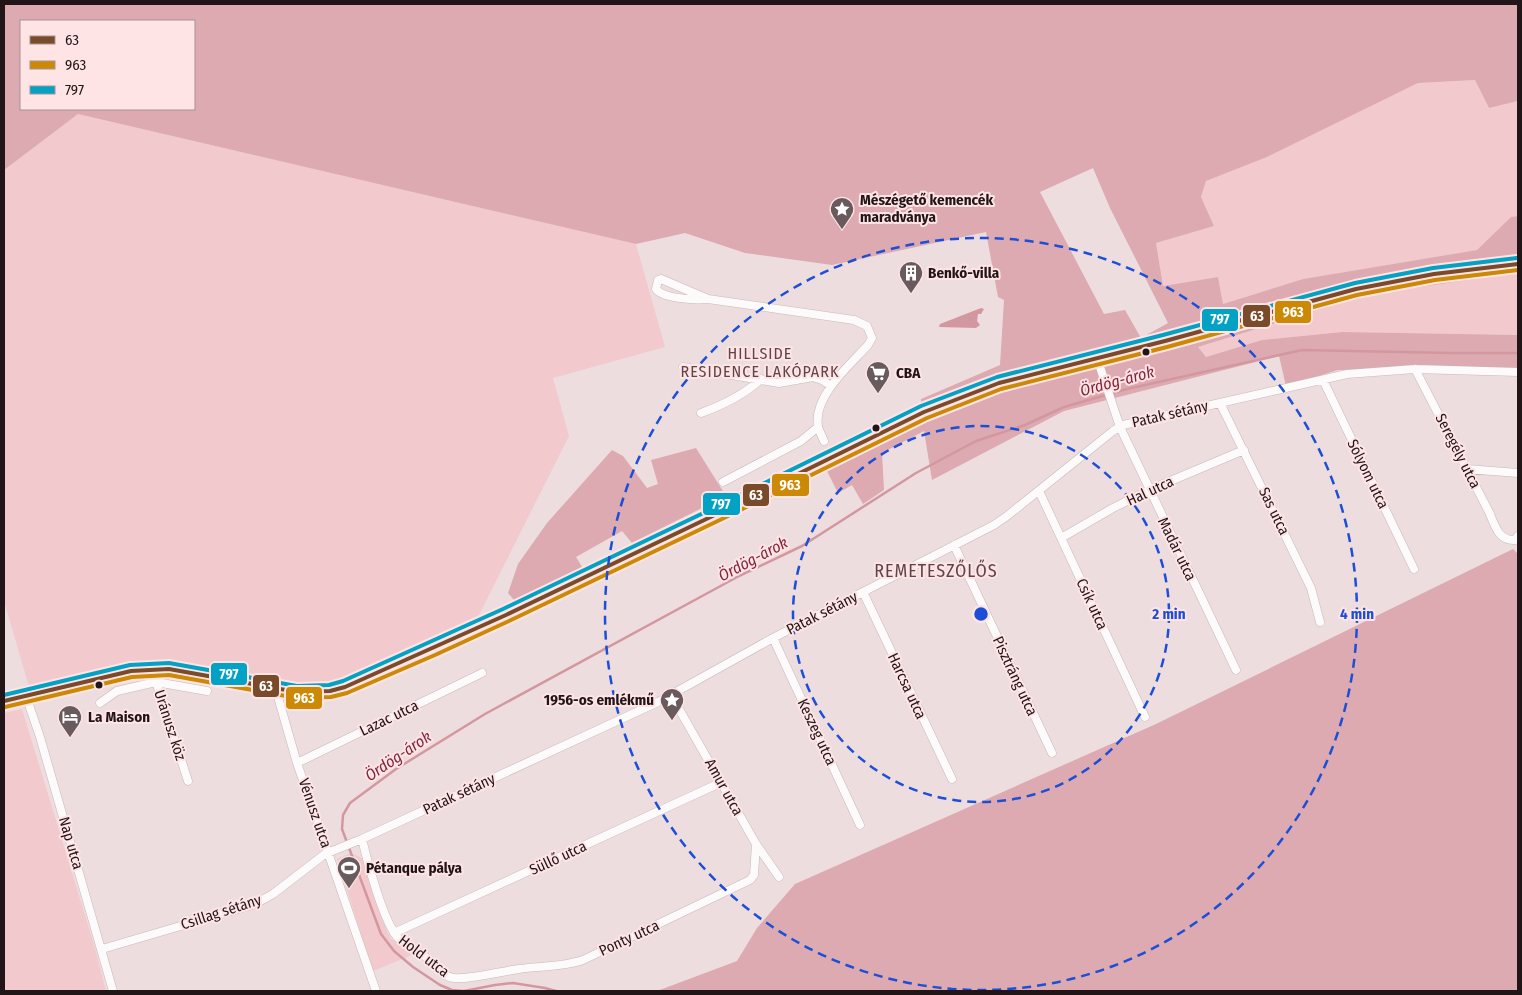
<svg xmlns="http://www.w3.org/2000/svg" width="1522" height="995" font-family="'Fira Sans Condensed',sans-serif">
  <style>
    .green { fill: #f2c9cd }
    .forest { fill: #dcaab0; fill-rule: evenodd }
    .water { fill: #d3989f }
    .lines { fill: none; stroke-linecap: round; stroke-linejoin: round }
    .stream { stroke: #d3989f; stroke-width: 2.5 }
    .street-casing { stroke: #c6b9ba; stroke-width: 9 }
    .secondary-casing { stroke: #c6b9ba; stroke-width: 13 }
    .street { stroke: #fcfafa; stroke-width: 8 }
    .secondary { stroke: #f8f2f2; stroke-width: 11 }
    .bus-1-casing { stroke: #ffe4e6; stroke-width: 8 }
    .bus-2-casing { stroke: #ffe4e6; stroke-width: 8 }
    .bus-3-casing { stroke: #ffe4e6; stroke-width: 8 }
    .bus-1 { stroke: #7a4b2a; stroke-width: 4 }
    .bus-2 { stroke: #cc8905; stroke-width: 4 }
    .bus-3 { stroke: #02a2c5; stroke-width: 4 }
    .ring { fill: none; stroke: #1d4ed8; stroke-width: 2.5; stroke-dasharray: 9 6 }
    .bus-dot { fill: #211517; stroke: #ffe4e6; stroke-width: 2 }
    .labels { text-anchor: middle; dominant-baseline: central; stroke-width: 4; stroke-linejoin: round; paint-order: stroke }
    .poi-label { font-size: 15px; font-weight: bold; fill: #211517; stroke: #ffe4e6; text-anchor: start }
    .street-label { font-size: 15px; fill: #211517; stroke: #ffe4e6 }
    .neighbourhood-label { font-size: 16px; letter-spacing: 1px; fill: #604548; stroke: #ffe4e6 }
    .water-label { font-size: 16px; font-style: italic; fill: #822539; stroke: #ffe4e6 }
    .quarter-label { font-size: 18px; letter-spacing: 1px; fill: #604548; stroke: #ffe4e6 }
    .centre { fill: #1d4ed8; stroke: #ffe4e6; stroke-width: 2.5 }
    .ring-label { font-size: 15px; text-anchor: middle; font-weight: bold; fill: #1d4ed8; stroke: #ffe4e6; stroke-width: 4; stroke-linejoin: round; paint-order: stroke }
    .line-badge { stroke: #ffe4e6; stroke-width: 2 }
    .badge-label { font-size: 14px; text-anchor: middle; font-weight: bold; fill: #fff }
  </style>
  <rect width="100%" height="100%" fill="#eeddde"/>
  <path class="green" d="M1475,80l14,28 29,-7v115l-7,1 -34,33 -174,29 -80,25 -5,-27 -55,9 -7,-43 58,-17 -13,-29 5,-16 61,-24 151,-74z
    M78,114l558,130 29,103 -112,31 16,58 -99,197 -156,63h-36l-127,-23 -117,24 -4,-7 -26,-89v-431z
    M1518,273v62l-176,-3 -80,8 -56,17 -8,-10 155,-48 39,-8z
    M22,709l73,239 11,43h-102v-278z
    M351,853l11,5 18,55 10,25 22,17 -39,16 -36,-112z"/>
  <path class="forest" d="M4,4h1514v97l-29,7 -14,-28 -57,3 -151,74 -61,24 -5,16 13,29 -58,17 7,43 55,-9 5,27 80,-25 174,-29 34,-33 7,-1v57l-126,18 -39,8 -155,48 8,10 56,-17 80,-8 176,3v33l-180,2 -52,16 -7,-30 -215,55 -132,69 -8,-49 -42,22 2,37 -21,14 -11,-19 -14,8 -12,-24 24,-11 17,-13 54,-27v-19l79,-34 4,-65 -6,-3 -12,-65 -154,33 -87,-12 -60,-20 -49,11 -558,-130 -74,56zM21,21h173v88h-173zM1093,168l17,40 58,115 -27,15 -16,-28 -21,4 -64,-122z
    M696,448l30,48 -94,47 -10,-12 -46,26 8,13 -65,36 -11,-13 10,-29 29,-41 65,-73 11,6 24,32 11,-4 -7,-24z
    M1513,549l5,5v437h-861l80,-30 20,-33 38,-44 361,-160z"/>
  <path class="water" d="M981,308l3,1 -3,5h-3l-1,7 3,4 -4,3 -37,-1 1,-3z"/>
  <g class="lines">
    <path class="stream" d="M556,991l-11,-3 -32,-5 -18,2 -31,6 -12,-1 -12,-5 -27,-18 -19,-16 -13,-17 -39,-105 1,-14 7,-12 46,-34 89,-55 254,-138 63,-30 114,-73 60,-32 49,-16 39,-18 63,-18 175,-39 148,3h68"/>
    <g class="street-casing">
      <path id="street" d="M708,299c-12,1 -45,0 -52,-10l2,-9 3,-1 47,20 146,21 13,6 5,12 -4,7c-18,20 -55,51 -50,81 1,5 4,10 6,15
        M1097,358l23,69 116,243
        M683,367l96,16 34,-6 9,3 9,6
        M1415,369l74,143c6,13 9,29 26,28l3,-4
        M1323,380l91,189
        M1220,403l91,185 9,34
        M701,413c22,-8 43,-18 60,-34
        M1467,469l51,4
        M723,482l78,-41 17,-14
        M1039,491l106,226
        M1061,538l52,-30 36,-18 95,-40
        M954,545l98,208
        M863,592l89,187
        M773,638l87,187
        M152,669l36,112
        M278,689v8l19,66 79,228
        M671,695l85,149 23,33
        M26,696l14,41 73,254
        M100,703l17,-12 39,-9 51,9
        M297,763l185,-90
        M362,839c5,22 22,85 37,100 8,8 20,12 28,19 8,7 16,19 27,20 14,2 49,-7 65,-9 21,-3 44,-2 64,-9l167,-80 4,-5 2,-31
        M394,933l328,-151
        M102,949l153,-45 18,-10 52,-40 37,-15 296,-137 115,-64 221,-113 13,-9 106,-85 10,-6 224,-51 68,-5 103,3"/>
    </g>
    <g class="secondary-casing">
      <path id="secondary" d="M4,701l127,-30 38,-2 128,23 33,-1 15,-4 88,-38 73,-34 215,-103 203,-100 75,-29 166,-42 191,-52 78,-15 84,-10"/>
    </g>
    <use href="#street" class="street"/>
    <use href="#secondary" class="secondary"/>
    <g class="bus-1-casing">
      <path id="bus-1" d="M4,701l127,-30 38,-2 128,23 33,-1 15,-4 161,-72 215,-103 203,-100 75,-29 166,-42 191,-52 78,-15 84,-10"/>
    </g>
    <g class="bus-2-casing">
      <path id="bus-2" d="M5,707l127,-30 37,-2 128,23 34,-1 16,-4 88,-38 74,-34 215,-103 203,-100 74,-29 166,-42 190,-52 78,-15 83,-10"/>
    </g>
    <g class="bus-3-casing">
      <path id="bus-3" d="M4,695l126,-30 39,-2 128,23 32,-1 14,-4 160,-72 215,-103 203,-100 76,-29 166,-42 192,-52 78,-15 84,-10"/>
    </g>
    <use href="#bus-1" class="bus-1"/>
    <use href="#bus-2" class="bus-2"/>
    <use href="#bus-3" class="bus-3"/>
  </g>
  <g class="ring">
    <circle cx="981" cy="614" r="188"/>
    <circle cx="981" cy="614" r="376"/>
  </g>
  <defs>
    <g id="sight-pin" transform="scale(1.25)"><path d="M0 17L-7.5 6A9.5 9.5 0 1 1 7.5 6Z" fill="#695b5d" stroke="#ffe4e6"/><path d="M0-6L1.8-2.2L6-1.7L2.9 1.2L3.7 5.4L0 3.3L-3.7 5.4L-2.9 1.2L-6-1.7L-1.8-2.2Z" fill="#fff"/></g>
    <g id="building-pin" transform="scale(1.25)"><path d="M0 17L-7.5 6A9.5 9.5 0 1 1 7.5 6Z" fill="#695b5d" stroke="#ffe4e6"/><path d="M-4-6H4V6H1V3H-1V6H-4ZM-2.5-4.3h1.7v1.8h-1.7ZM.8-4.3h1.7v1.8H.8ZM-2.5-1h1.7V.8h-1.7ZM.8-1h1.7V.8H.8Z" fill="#fff"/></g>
    <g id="supermarket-pin" transform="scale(1.25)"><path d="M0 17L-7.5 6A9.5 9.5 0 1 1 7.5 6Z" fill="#695b5d" stroke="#ffe4e6"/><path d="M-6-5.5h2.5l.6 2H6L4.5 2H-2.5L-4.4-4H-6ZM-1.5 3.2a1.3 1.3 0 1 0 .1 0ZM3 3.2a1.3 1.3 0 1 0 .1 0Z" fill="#fff"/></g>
    <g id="hotel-pin" transform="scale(1.25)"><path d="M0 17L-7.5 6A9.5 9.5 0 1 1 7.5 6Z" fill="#695b5d" stroke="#ffe4e6"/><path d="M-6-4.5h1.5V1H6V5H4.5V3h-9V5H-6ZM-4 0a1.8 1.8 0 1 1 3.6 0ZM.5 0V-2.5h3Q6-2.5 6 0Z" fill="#fff"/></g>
    <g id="stadium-pin" transform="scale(1.25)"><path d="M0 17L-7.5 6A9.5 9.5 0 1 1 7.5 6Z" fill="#695b5d" stroke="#ffe4e6"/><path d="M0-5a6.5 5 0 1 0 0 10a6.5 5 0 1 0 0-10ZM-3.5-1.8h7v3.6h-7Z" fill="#fff"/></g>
  </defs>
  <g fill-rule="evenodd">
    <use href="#sight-pin" x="842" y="209"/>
    <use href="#building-pin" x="911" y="273"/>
    <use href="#supermarket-pin" x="878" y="373"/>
    <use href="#sight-pin" x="672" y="700"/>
    <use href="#hotel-pin" x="70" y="717"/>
    <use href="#stadium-pin" x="349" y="868"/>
  </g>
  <g class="bus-dot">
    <circle cx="1146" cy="352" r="4.5"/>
    <circle cx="876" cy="428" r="4.5"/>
    <circle cx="99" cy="685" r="4.5"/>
  </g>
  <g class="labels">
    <g class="poi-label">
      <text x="860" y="200">Mészégető kemencék<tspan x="860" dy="17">maradványa</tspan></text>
      <text x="928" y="273">Benkő-villa</text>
      <text x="896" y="373">CBA</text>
      <text x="654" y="700" text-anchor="end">1956-os emlékmű</text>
      <text x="88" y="717">La Maison</text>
      <text x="366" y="868">Pétanque pálya</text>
    </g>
    <g class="street-label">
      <text transform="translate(1170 414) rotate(-13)">Patak sétány</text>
      <text transform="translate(1458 451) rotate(63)">Seregély utca</text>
      <text transform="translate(1368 474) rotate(64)">Sólyom utca</text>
      <text transform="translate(1150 491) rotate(-25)">Hal utca</text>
      <text transform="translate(1274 511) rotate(64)">Sas utca</text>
      <text transform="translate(1177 549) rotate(64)">Madár utca</text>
      <text transform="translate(1092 604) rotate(65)">Csík utca</text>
      <text transform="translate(822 613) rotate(-27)">Patak sétány</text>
      <text transform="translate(1015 676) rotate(65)">Pisztráng utca</text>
      <text transform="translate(907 686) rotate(65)">Harcsa utca</text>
      <text transform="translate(389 718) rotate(-26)">Lazac utca</text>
      <text transform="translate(170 725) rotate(72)">Uránusz köz</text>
      <text transform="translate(817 732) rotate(65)">Keszeg utca</text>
      <text transform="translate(724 787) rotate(61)">Amur utca</text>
      <text transform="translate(459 794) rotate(-25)">Patak sétány</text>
      <text transform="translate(315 813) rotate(71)">Vénusz utca</text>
      <text transform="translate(71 843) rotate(74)">Nap utca</text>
      <text transform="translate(558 858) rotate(-25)">Süllő utca</text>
      <text transform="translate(221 912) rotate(-18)">Csillag sétány</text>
      <text transform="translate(629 938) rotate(-25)">Ponty utca</text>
      <text transform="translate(424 956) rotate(37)">Hold utca</text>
    </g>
    <g class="neighbourhood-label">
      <text x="760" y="353">HILLSIDE<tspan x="760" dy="18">RESIDENCE LAKÓPARK</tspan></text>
    </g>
    <g class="water-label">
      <text transform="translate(1117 381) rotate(-15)">Ördög-árok</text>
      <text transform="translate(753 559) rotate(-28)">Ördög-árok</text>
      <text transform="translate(398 756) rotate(-34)">Ördög-árok</text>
    </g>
    <g class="quarter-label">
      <text x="936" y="571">REMETESZŐLŐS</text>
    </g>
  </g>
  <circle cx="981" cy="614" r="8" class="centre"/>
  <g class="ring-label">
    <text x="1169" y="619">2 min</text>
    <text x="1357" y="619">4 min</text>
  </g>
  <g class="line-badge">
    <rect x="1274" y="300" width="38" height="24" rx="5" fill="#cc8905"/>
    <rect x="1242" y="304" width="29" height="24" rx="5" fill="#7a4b2a"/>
    <rect x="1201" y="308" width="38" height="24" rx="5" fill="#02a2c5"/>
    <rect x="771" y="473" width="39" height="24" rx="5" fill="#cc8905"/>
    <rect x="742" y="483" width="28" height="24" rx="5" fill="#7a4b2a"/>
    <rect x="702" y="492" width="39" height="24" rx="5" fill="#02a2c5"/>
    <rect x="210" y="662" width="38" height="24" rx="5" fill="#02a2c5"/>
    <rect x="252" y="674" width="28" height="24" rx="5" fill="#7a4b2a"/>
    <rect x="285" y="686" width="38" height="24" rx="5" fill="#cc8905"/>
  </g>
  <g class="badge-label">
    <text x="1293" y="317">963</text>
    <text x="1257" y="321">63</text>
    <text x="1220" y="324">797</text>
    <text x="790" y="490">963</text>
    <text x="756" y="500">63</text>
    <text x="721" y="509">797</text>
    <text x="229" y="679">797</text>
    <text x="266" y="691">63</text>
    <text x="304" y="703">963</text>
  </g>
  <rect width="1522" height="995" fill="none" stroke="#211517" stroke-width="10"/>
  <rect x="20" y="20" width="175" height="90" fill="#ffe4e6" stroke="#a69193"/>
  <rect x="30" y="36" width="25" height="8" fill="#7a4b2a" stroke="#a69193"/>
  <text x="65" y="45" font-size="15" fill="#211517">63</text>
  <rect x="30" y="61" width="25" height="8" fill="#cc8905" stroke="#a69193"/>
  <text x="65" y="70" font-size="15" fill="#211517">963</text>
  <rect x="30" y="86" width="25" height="8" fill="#02a2c5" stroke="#a69193"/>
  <text x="65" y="95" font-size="15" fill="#211517">797</text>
</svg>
